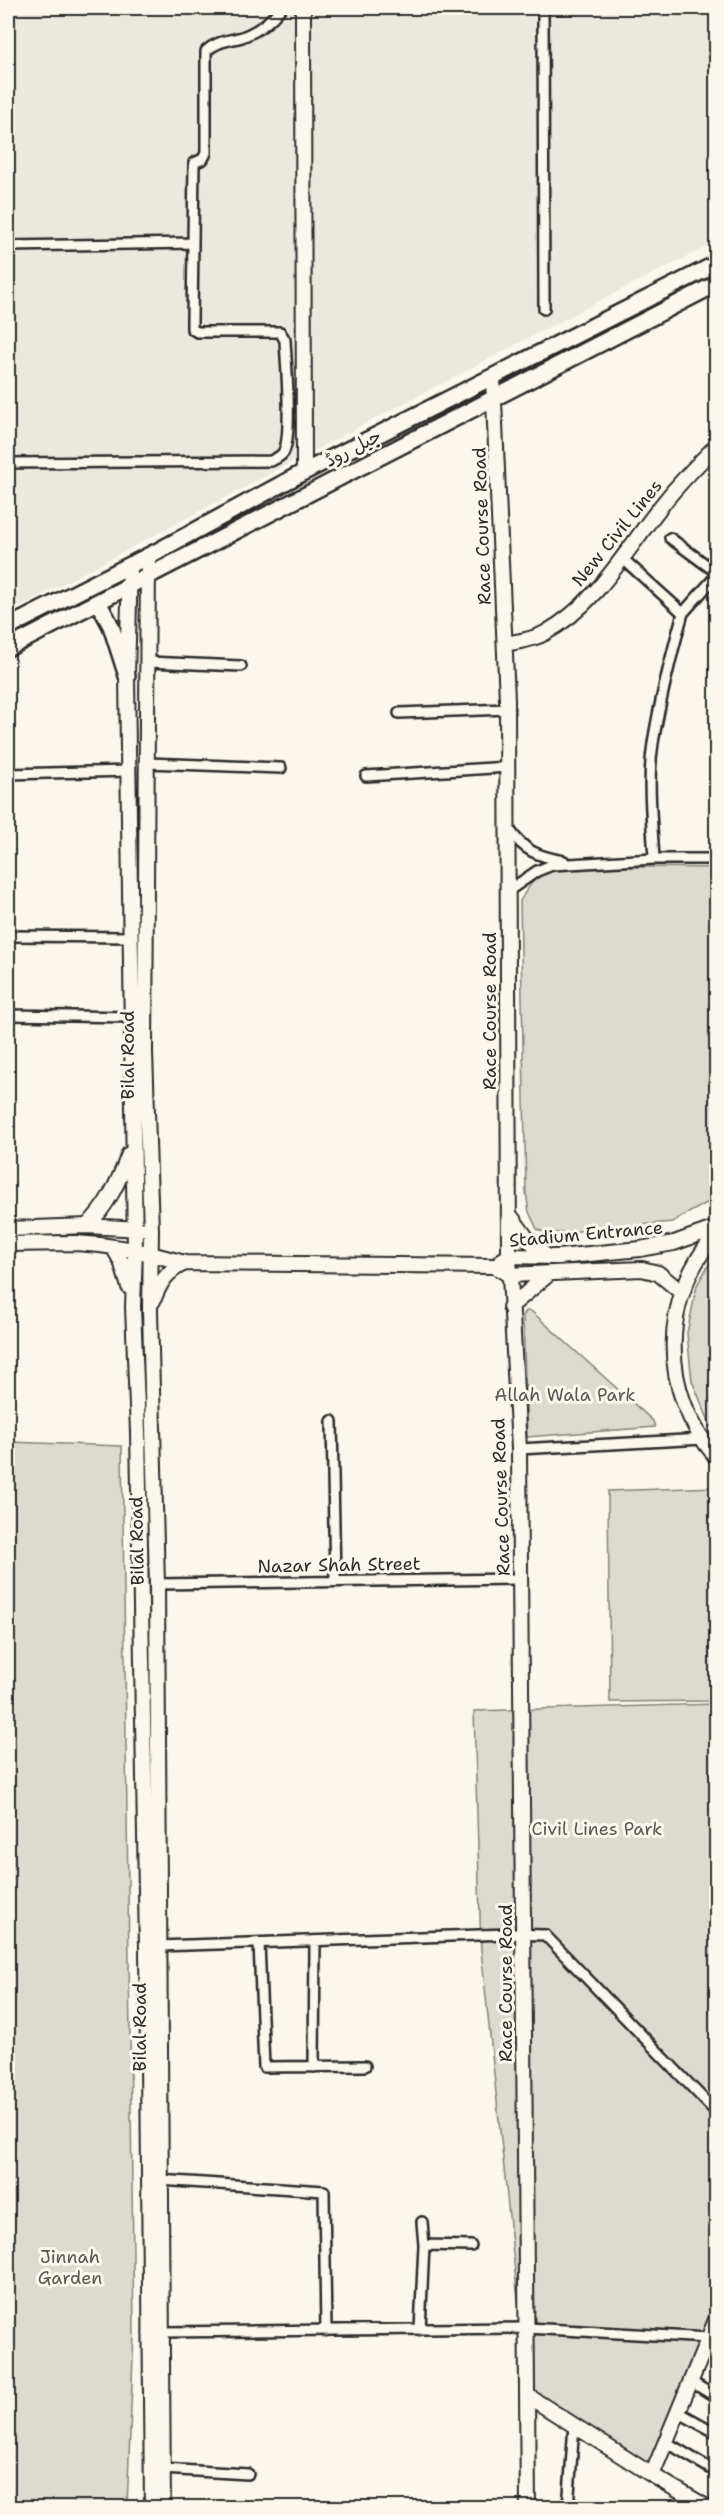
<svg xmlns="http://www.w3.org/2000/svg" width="724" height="2515" font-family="'Shantell Sans','Playpen Sans Arabic',sans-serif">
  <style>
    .built { fill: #ebe8de }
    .green { fill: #dddad0; stroke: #84827e; stroke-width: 1.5 }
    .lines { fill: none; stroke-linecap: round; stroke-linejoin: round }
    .street-casing { stroke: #2b2b2b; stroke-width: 14 }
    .secondary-casing { stroke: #2b2b2b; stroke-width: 18 }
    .primary-casing { stroke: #2b2b2b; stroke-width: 20 }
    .street { stroke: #fbf7ec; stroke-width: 9 }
    .secondary { stroke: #fbf7ec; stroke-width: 14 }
    .primary { stroke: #fbf7ec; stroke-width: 15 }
    .labels { text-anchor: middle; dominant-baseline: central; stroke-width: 6; stroke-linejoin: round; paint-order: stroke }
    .street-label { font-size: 18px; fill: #2b2b2b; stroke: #fbf7ec }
    .park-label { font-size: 18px; fill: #585754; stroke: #fbf7ec }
  </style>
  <rect width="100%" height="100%" fill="#fbf7ec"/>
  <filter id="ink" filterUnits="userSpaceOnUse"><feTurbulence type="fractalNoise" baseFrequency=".0167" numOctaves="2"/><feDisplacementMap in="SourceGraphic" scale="12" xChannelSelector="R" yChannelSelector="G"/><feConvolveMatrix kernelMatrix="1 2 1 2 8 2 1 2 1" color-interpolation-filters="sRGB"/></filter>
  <g filter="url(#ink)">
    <path class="built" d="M8,8h708v234l-117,59 -324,170 -267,142z"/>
    <path class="green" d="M562,866l154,2v330l-44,24 -124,12 -11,-5 -8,-17 -3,-20 -6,-291c10,-18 20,-31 42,-35z
      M716,1252v180l-5,-6 -19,-45 -5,-48 10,-48z
      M526,1311h5l122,110 2,6 -128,10 -4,-121z
      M8,1442l114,4 12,886 -7,175h-119z
      M716,1487v214l-106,1 -2,-211z
      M716,1704v625l-64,146 -124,-79 -47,-446 -7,-239z"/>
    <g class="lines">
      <g class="street-casing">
        <path id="street" d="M543,8l1,301
          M8,246l185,-3
          M8,463l263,-2c4,-2 9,-4 12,-8 10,-15 3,-91 2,-113l-5,-8h-83l-5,-3v-7l2,-159 9,-4 3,-6v-102c11,-10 22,-10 36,-14 17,-6 28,-15 39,-29
          M670,538l46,34
          M622,558l61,55c-12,43 -23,87 -30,130 -6,38 -1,78 1,116
          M683,613l33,-37
          M147,662l94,4
          M399,713l109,-4
          M147,763l134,5
          M8,774l121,-3
          M366,776l142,-9
          M509,829c15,22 28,27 55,32
          M508,891l29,-20 15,-6 102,-6h62
          M8,936l123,1
          M8,1015l124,2
          M332,1421l3,160
          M519,1449l184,-10
          M157,1584l364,-5
          M259,1943l5,124 101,-1
          M158,1946l350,-12 37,1 171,177
          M314,2067l1,-126
          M159,2180l165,11 2,140
          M424,2245l47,1
          M420,2330l4,-85 -2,-23
          M160,2332l367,-4 182,10
          M690,2381l26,16
          M678,2412l38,21
          M666,2442l50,30
          M162,2469l86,5
          M568,2500l14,8
          M568,2508l6,-83"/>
      </g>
      <g class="secondary-casing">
        <path id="secondary" d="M303,8l1,464
          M493,378l14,322 2,556 10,193 9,1059
          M148,556l-3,496 6,178 -1,81 7,273 6,924
          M130,565l-3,111 8,574 -2,57 5,125 9,517 5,559
          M505,644c14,-3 28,-4 40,-11 54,-30 83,-87 121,-133 15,-19 33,-37 50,-54
          M509,1214l17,23 21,20
          M87,1226c21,-21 32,-45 42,-72
          M8,1229l79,-3 53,3
          M716,1234c-56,66 -57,156 0,223
          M8,1244l67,-1 25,2 35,5 50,13 310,3 14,9 133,-6 16,4 23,19
          M113,1247l8,14 8,26
          M501,1261l8,-5 50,1 81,-8 34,-6 42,-15
          M153,1301c7,-19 14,-30 32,-38
          M510,1307l39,-33
          M528,2396l124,79 56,33
          M652,2475l64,-155"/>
      </g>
      <g class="primary-casing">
        <path id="primary" d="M98,602l13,24 16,50
          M8,627l146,-74 150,-81 412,-208
          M8,648l708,-364"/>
      </g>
      <use href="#street" class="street"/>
      <use href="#secondary" class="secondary"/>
      <use href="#primary" class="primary"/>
    </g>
  </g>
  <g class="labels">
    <g class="street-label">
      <text transform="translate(353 448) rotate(-27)">جیل روڈ</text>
      <text transform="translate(482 526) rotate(-92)">Race Course Road</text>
      <text transform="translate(617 533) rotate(-51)">New Civil Lines</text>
      <text transform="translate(490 1011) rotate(-90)">Race Course Road</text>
      <text transform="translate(128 1055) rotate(-90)">Bilal Road</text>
      <text transform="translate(586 1234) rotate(-5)">Stadium Entrance</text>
      <text transform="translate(501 1497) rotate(-92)">Race Course Road</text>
      <text transform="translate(137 1541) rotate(-91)">Bilal Road</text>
      <text transform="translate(339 1565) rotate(-1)">Nazar Shah Street</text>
      <text transform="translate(506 1983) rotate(-90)">Race Course Road</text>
      <text transform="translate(140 2027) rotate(-90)">Bilal Road</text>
    </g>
    <g class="park-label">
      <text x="565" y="1395">Allah Wala Park</text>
      <text x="597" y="1829">Civil Lines Park</text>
      <text x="70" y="2257">Jinnah<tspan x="70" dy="21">Garden</tspan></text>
    </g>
  </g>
  <rect width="724" height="2515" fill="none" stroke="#fbf7ec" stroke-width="30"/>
  <rect x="15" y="15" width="694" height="2485" fill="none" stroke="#2b2b2b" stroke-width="2" filter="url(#ink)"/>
</svg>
